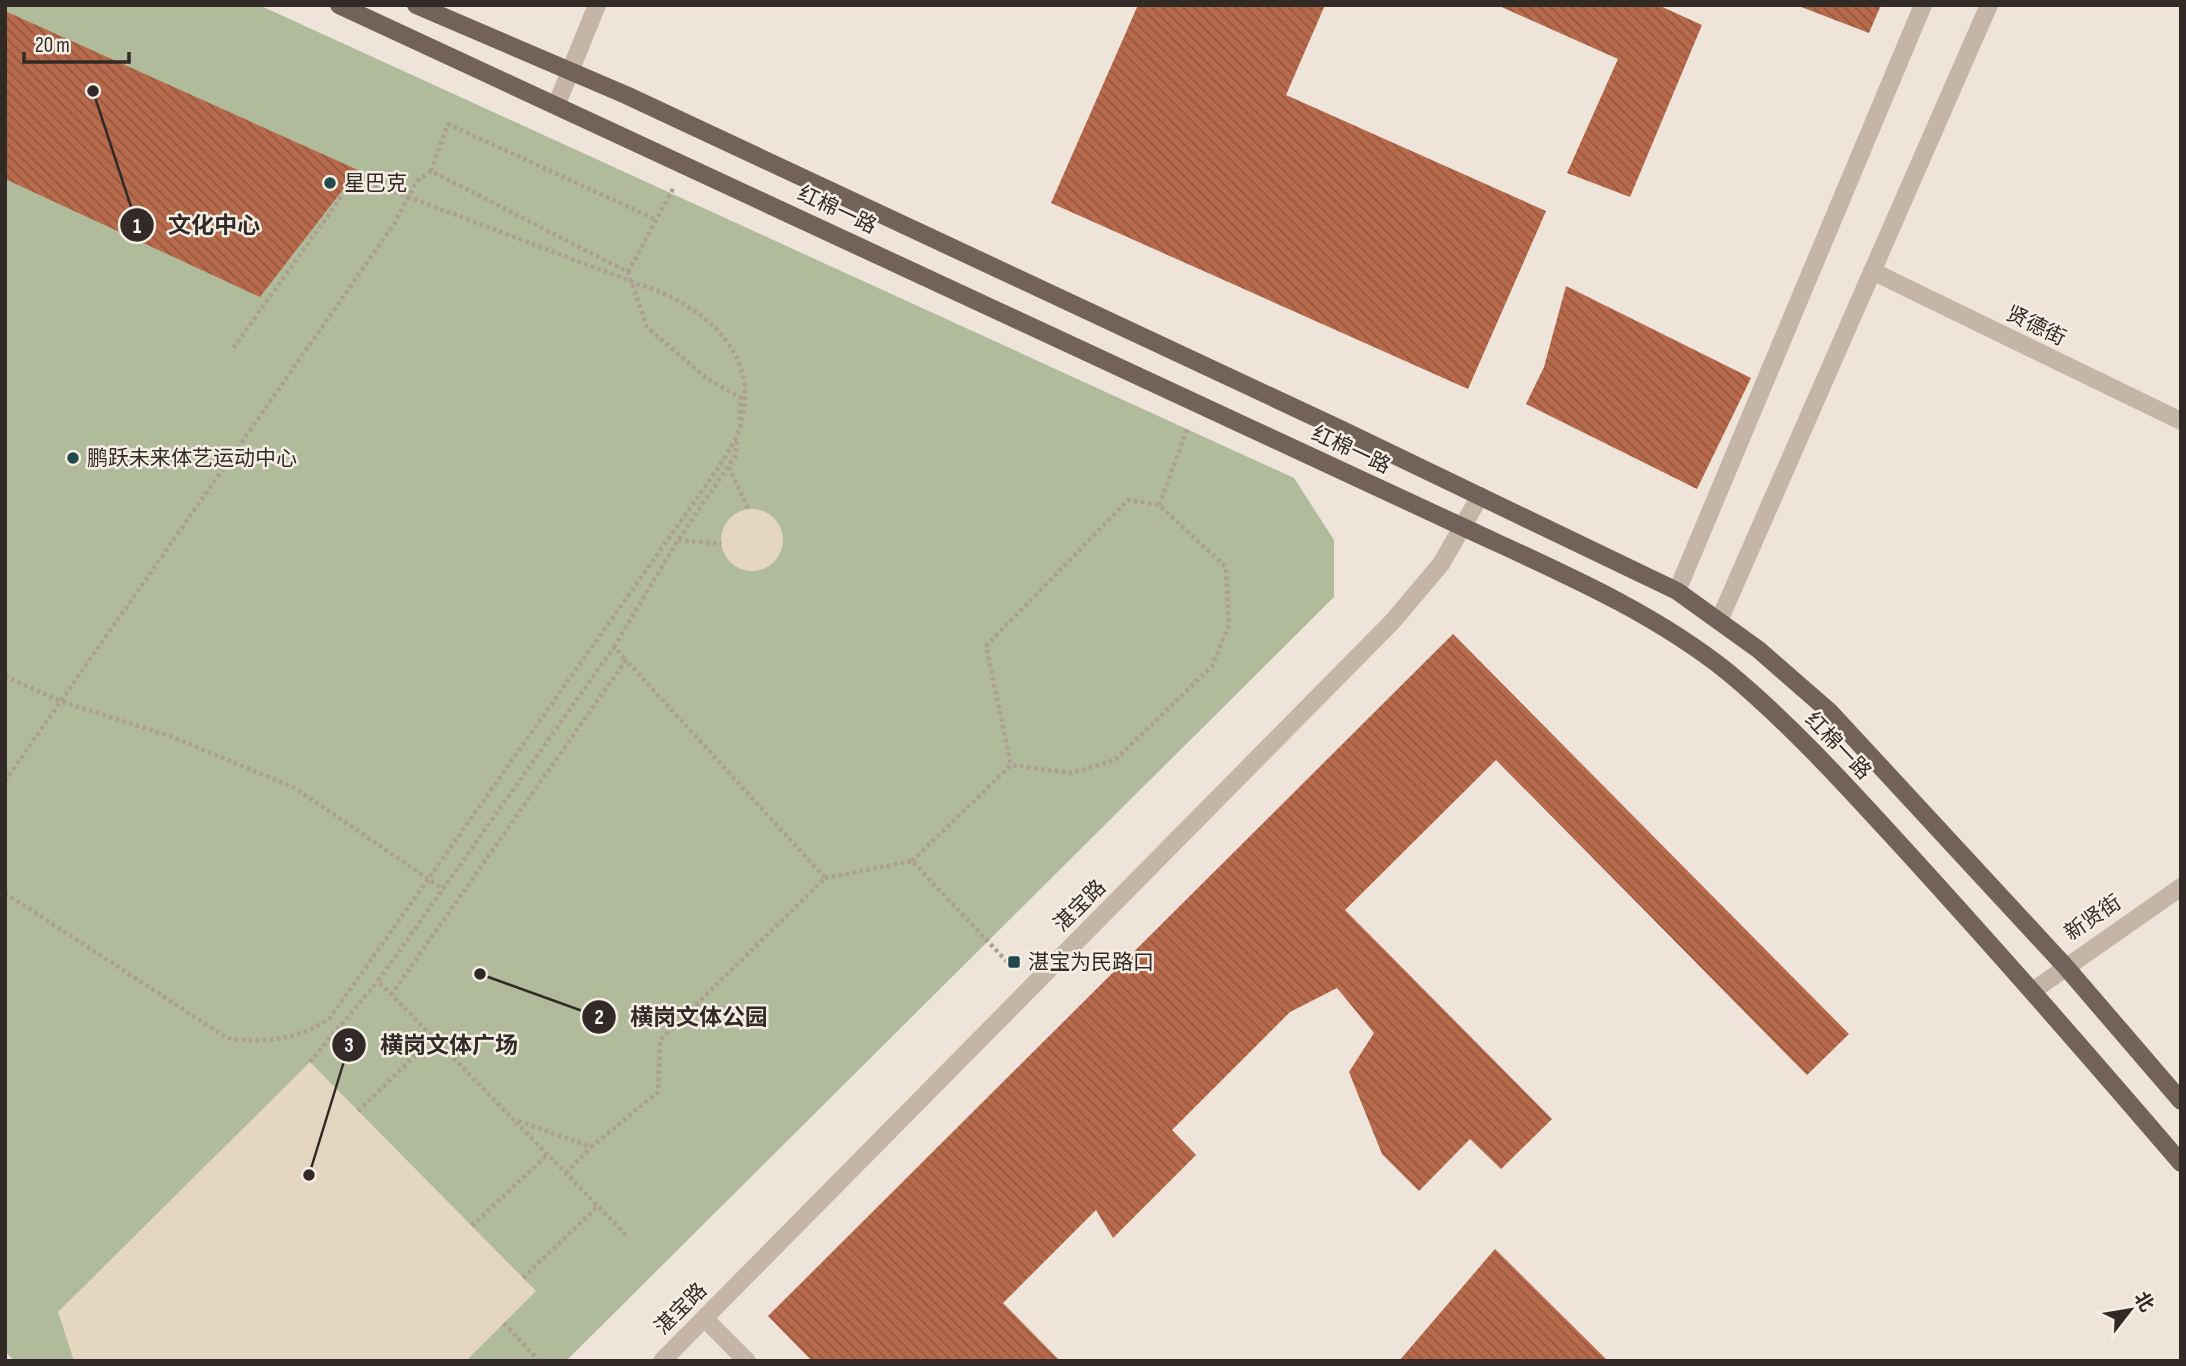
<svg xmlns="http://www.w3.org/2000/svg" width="2186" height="1366" font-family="'Sofia Sans Condensed','Noto Sans SC',sans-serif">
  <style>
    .park { fill: #afbb9b }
    .plaza { fill: #e4d6c1 }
    .building { fill: url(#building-back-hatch) }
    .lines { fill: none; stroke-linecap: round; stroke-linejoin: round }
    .path { stroke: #af9f91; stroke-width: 4.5; stroke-dasharray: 3.5 3.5; stroke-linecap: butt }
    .minor { stroke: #c4b5a6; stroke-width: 18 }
    .major { stroke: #726259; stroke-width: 18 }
    .poi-dot { fill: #21494e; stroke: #f6eee4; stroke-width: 2.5 }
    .labels { text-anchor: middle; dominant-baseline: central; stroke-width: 5; stroke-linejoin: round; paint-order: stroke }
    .poi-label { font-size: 21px; fill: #312a26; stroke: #f6eee4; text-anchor: start }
    .street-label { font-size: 21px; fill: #312a26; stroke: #f6eee4 }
    .leader { fill: none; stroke: #312a26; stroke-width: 2.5 }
    .callout-dot { fill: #312a26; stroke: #f6eee4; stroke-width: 2.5 }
    .mark-label { font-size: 21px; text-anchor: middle; font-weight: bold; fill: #fff }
    .callout-label { font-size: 23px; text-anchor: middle; font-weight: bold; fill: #312a26; stroke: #f6eee4; stroke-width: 5; stroke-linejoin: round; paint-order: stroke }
  </style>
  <defs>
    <pattern id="building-back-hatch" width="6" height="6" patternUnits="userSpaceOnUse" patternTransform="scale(1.75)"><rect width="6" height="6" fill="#b86a4c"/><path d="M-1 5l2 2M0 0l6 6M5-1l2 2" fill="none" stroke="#96573f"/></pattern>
  </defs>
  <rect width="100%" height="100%" fill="#eee4d9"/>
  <path class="park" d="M5,5h254l1035,473 40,62v57l-768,764h-552l-9,-10z"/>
  <path class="plaza" d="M721 540a31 31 0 1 1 62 0a31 31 0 1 1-62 0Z
    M310,1062l226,229 -70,70h-392l-16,-49z"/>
  <path class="building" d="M1138,5h187l-39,90 260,116 -78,178 -417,-186z
    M1497,5h161l44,20 -72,172 -63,-24 51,-114z
    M1796,5h85l-12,28z
    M5,11l353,159 -98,127 -255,-118z
    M1566,286l185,92 -54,111 -171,-85 18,-37z
    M1453,634l396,400 -42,41 -311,-315 -151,150 207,209 -51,50 -31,-30 -51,52 -37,-37 -33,-82 25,-39 -37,-45 -47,24 -118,118 24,25 -83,83 -17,-28 -93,93 57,58h-248l-44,-45z
    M1495,1249l113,112h-209z"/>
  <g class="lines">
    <path class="path" d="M431,171l17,-47 209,96
      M628,272l46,-85
      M729,467l19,42
      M1159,505l29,-78
      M678,540l43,4
      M614,647l64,-107 58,-85 1,-17
      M5,676l55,25 110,35 125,52 148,101
      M5,781l389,-557 23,-43 14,-10 197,101 19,55 59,51 35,20 -2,25
      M912,861l99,-96 61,8 43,-13 97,-94 17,-41 -3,-58 -67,-62 -31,-5 -142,146 25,119
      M825,878l87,-17 102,108
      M5,893l222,145c36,6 73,1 103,-20l389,-551c8,-14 18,-28 22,-43 19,-65 -29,-111 -84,-133l-275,-104 -18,-4 -17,6 -116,162
      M391,995l235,-335 199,218 -165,162 -2,52 -67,55 -78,-28 -135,-138 236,-334 12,13
      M310,1062l68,-81
      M358,1111l75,-73
      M516,1122l112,115
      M566,1173l25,-26
      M472,1226l76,-72
      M523,1278l75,-72
      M504,1323l35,38"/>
    <path class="minor" d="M556,106l41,-101
      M1872,271l309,150
      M1677,591l246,-586
      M1719,621l270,-616
      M2034,990l147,-103
      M704,1318l43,43
      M662,1361l730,-739 49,-58 39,-68"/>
    <path class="major" d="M339,5l1126,523c90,42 186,82 264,145 65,54 122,118 179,180 93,102 183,205 273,310
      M416,5l210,90 712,333 339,163 82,59 71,62 235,254 116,135"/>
  </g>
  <g class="poi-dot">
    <circle cx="330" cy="183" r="7"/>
    <circle cx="73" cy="458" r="7"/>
    <rect x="1007" y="955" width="14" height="14" rx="3.5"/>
  </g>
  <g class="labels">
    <g class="poi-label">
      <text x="344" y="183">星巴克</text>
      <text x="87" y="458">鹏跃未来体艺运动中心</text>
      <text x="1028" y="962">湛宝为民路口</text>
    </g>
    <g class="street-label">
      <text transform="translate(837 210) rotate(25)">红棉一路</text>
      <text transform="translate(2036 326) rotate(26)">贤德街</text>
      <text transform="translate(1351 450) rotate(25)">红棉一路</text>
      <text transform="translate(1838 746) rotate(46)">红棉一路</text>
      <text transform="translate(1080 906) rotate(-45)">湛宝路</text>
      <text transform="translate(2093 918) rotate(-34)">新贤街</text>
      <text transform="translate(681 1309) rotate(-45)">湛宝路</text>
    </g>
  </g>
  <path class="leader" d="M93 91L137 225M480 974L599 1017M309 1175L349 1045"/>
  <g class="callout-dot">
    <circle cx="93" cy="91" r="7"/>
    <circle cx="480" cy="974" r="7"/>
    <circle cx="309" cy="1175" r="7"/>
    <circle cx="137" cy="225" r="18"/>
    <circle cx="599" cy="1017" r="18"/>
    <circle cx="349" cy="1045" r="18"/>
  </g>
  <g class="mark-label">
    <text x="137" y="233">1</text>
    <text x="599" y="1024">2</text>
    <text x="349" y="1052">3</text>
  </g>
  <g class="callout-label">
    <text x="214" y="233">文化中心</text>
    <text x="699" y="1025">横岗文体公园</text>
    <text x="449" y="1053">横岗文体广场</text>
  </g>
  <rect width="2186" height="1366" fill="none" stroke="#312a26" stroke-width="14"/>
  <g transform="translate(2130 1310) rotate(59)" stroke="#f6eee4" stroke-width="5" paint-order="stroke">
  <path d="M0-5L12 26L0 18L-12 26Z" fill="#312a26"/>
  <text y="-10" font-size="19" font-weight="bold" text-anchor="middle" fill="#312a26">北</text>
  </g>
  <path d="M24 52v10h105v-10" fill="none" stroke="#312a26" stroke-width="3.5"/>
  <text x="35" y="52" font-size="21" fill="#312a26" stroke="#f6eee4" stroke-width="5" paint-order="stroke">20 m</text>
</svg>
